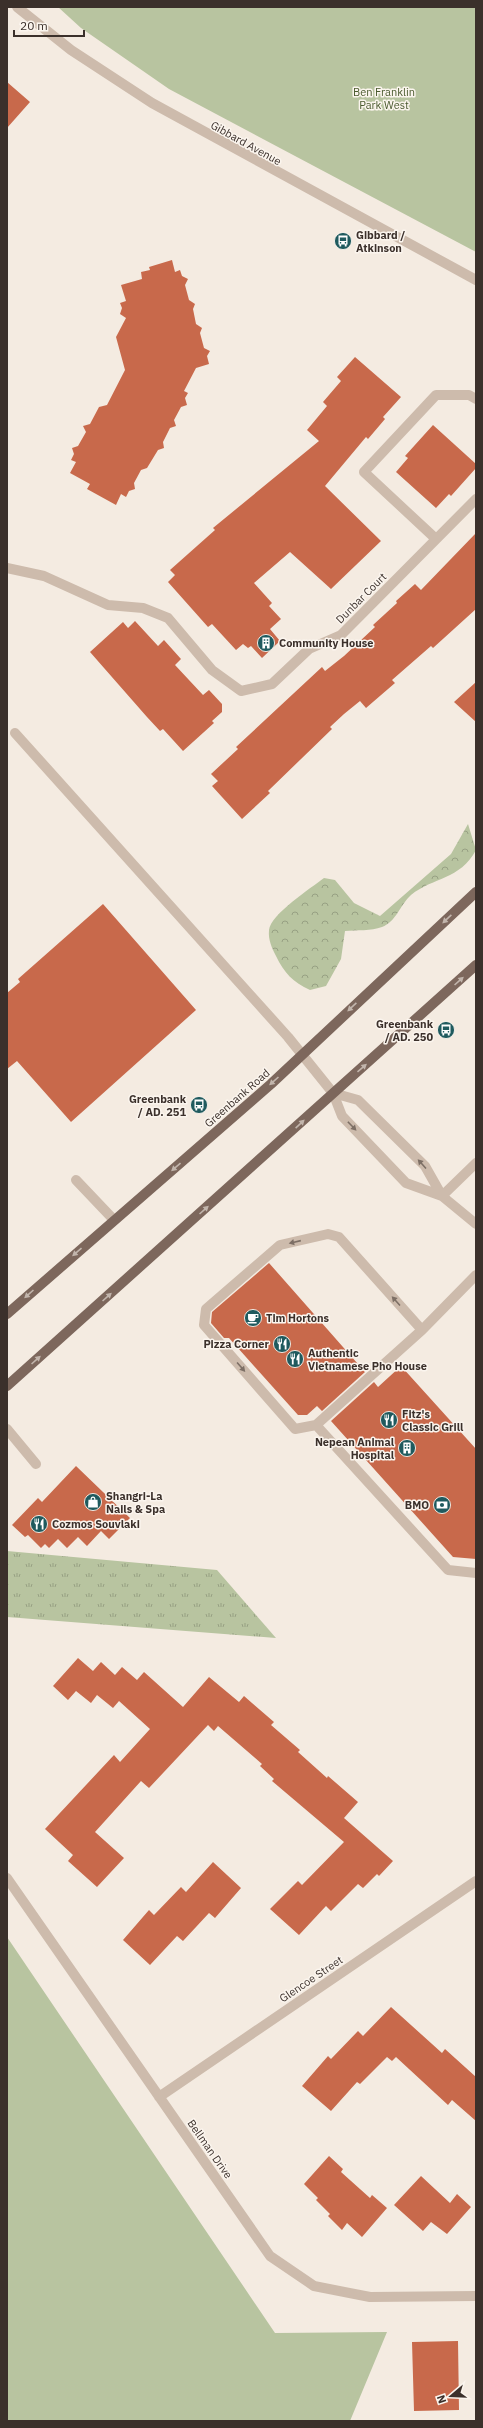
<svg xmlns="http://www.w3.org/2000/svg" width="483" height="2428" font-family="'IBM Plex Sans',sans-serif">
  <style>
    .grass { fill: url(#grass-tufts) }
    .forest { fill: url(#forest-crowns) }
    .park { fill: #b8c4a0 }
    .building { fill: #c8694b }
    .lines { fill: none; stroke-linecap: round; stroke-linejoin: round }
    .minor { stroke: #cdbbac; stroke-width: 10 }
    .major { stroke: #7d675c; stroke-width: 10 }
    .oneway { fill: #c2b5ac }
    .oneway2 { fill: #7d6f65 }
    .labels { text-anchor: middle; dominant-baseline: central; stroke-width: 3; stroke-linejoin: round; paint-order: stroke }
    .park-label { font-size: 11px; fill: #4a5a2e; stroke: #fbf5ee }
    .street-label { font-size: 11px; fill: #3b302b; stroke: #fbf5ee }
    .poi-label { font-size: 11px; font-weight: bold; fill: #3b302b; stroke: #fbf5ee; text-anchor: start }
  </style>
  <defs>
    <pattern id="grass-tufts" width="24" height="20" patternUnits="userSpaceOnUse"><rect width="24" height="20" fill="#b8c4a0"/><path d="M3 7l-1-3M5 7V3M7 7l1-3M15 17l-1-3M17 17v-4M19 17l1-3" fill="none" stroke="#97a083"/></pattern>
    <pattern id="forest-crowns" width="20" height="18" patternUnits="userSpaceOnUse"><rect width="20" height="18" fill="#b8c4a0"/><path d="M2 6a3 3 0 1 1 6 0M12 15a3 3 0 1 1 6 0" fill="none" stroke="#97a083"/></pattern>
  </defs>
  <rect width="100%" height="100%" fill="#f4ebe1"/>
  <path class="grass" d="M7,1551l210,19 59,68 -269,-21z"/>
  <path class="forest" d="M468,824l8,26c-16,30 -43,27 -65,45 -11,10 -15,27 -29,32 -11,4 -25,3 -37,4l-4,28 -15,27 -16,4c-17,-8 -26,-17 -34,-34 -4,-8 -8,-16 -7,-26 2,-16 42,-42 55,-52l11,2 19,23 26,13 71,-62z"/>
  <path class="park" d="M58,7h418v245l-307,-163 -88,-61z
    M7,1937l268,396 112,-1 -37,89h-343z"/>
  <path class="building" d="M7,82l23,20 -23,26z
    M172,260l3,12 5,-2 2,6 6,3 -3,6 4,15 6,4 -2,5 3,15 6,4 -2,5 4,15 6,3 -3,5 2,8 -13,4 -12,23 4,2 -3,5 2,7 -6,2 -7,13 2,6 -6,2 -7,14 1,6 -6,2 -11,18 -6,2 -7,13 1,6 -6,2 -3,6 -5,-3 -5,11 -29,-16 3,-5 -20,-11 6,-11 -5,-2 3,-6 -2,-6 6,-2 8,-14 -3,-6 7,-2 9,-17 8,-2 18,-35 -9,-33 10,-19 -6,-4 2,-6 -2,-5 6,-2 -5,-16 21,-6 -1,-7 9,-2 -1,-3z
    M355,357l46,40 -18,20 2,2 -17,20 -2,-2 -41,49 56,55 -50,48 -41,-37 -36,31 18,20 -3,3 12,13 -11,10 10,12 -18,17 -11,-12 -3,2 -5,-4 -7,6 -24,-26 -4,3 -40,-45 7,-7 -5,-5 45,-40 -2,-2 106,-87 -12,-11 20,-24 -4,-4 18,-21 -4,-4z
    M433,425l43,39v4l-25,28 -2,-2 -13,14 -40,-36 12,-14 -3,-2z
    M476,533v76l-43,39 -2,-2 -39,34 3,3 -29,25 -6,-7 -16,13 -14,13 2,2 -64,62 2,2 -28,26 -30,-33 6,-5 -7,-7 27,-25 -2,-2 86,-80 3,4 19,-15 31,-29 -2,-2 24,-22 -1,-2 19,-17 6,6z
    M135,621l23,25 6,-6 17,19 -6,6 28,30 6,-5 13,14v8l-10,9 2,2 -31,28 -20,-22 -3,2 -13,-14 -57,-65 33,-30 5,6z
    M476,682v40l-22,-20z
    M103,904l93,106 -125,112 -54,-61 -10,8v-76l13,-11 -2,-3z
    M269,1263l96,109 -43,39 -5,-5 -10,9h-9l-69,-77h-5l-13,-15 1,-11z
    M401,1366l75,83v110l-23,-2 -122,-136 43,-39 4,5z
    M76,1466l54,52 -21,21 -8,-8 -14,15 -9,-9 -11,11 -9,-9 -9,9 -4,-4 -4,4 -13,-13 -3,2 -13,-12 26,-27 4,4z
    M78,1658l15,13 8,-9 14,13 7,-8 15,13 7,-8 39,35 26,-30 30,25 5,-6 30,26 -3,3 29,25 -2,2 29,26 1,-2 30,26 -14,16 49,43 -14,15 -2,-2 -14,14 -5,-4 -27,27 -5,-5 -27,29 -29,-26 28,-28 4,4 42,-43 -72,-61 2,-2 -14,-13 2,-2 -44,-38 -4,5 -6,-6 -59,63 -8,-7 -46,51 29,26 -27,29 -29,-26 5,-6 -28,-26 69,-74 6,7 30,-33 -31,-28 -6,7 -16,-13 -6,8 -15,-12 -8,9 -15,-14z
    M213,1862l28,26 -26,30 -6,-5 -26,28 -6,-5 -27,29 -27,-25 26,-30 5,5 27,-28 5,5z
    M391,2007l51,46 3,-4 31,28v44l-24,-21 -4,5 -52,-48 -4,4 -5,-4 -27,27 -3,-2 -26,29 -29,-25 26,-30 3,3 27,-28 5,5z
    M329,2156l14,13 -2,3 29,26 2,-3 15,13 -25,29 -15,-14 -5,7 -14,-14 2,-2 -14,-14 2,-2 -14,-14z
    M421,2176l29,27 7,-9 14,13 -24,27 -16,-12 -8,9 -29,-26z
    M458,2341l1,69 -45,1 -2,-69z"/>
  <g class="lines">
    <path class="minor" d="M17,7l54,43 81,53 324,177
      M436,539l-72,-67 72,-77h33l7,4
      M7,568l37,8 64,29 35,3 25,10 44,52 29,21 31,-7 37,-35 32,-14 135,-136
      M15,733l273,304 45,56 9,23 64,67 36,13 34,28
      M333,1093l25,7 67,66 17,30
      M76,1180l38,40
      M442,1196l34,-33
      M422,1330l-83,-93 -11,-3 -48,11 -74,64 -2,16 91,104 21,-4 106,-95 54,-55
      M316,1425l132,145 28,3
      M7,1429l29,35
      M7,1878l263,378 44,30 56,11 106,-1
      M159,2097l317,-216"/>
    <path class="major" d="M7,1314l264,-230 205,-192
      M7,1386l469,-421"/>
  </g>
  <defs><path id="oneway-solid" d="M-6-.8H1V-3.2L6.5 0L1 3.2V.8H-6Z"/></defs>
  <g class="oneway">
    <use href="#oneway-solid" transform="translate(447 919) rotate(137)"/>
    <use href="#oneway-solid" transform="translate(459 981) rotate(-42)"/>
    <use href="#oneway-solid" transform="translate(352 1007) rotate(137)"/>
    <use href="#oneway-solid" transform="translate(362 1068) rotate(-41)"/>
    <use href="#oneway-solid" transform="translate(274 1081) rotate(138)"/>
    <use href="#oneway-solid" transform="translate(300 1124) rotate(-43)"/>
    <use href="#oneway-solid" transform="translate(176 1167) rotate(139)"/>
    <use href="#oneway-solid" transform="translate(204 1210) rotate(-42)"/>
    <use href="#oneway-solid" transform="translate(77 1252) rotate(139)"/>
    <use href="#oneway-solid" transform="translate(29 1294) rotate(138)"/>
    <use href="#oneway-solid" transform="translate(107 1297) rotate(-42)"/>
    <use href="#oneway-solid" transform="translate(36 1360) rotate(-42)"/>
  </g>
  <g class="oneway2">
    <use href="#oneway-solid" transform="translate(352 1126) rotate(46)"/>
    <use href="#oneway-solid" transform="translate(422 1164) rotate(-132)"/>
    <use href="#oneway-solid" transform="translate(295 1242) rotate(167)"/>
    <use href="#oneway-solid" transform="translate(396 1301) rotate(-132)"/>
    <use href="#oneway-solid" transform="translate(241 1367) rotate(49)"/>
  </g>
  <defs>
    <g id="bus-disc" transform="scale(0.9)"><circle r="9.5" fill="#1f5a5e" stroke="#fbf5ee"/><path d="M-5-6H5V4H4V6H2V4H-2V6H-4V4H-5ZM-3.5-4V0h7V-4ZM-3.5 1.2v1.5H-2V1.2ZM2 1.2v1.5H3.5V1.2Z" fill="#fff"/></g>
    <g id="building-disc" transform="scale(0.9)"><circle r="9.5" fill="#1f5a5e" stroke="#fbf5ee"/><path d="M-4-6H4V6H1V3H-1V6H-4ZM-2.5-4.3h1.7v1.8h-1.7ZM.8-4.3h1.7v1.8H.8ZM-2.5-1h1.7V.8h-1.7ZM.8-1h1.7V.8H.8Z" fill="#fff"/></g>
    <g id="cafe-disc" transform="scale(0.9)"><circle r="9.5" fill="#1f5a5e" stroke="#fbf5ee"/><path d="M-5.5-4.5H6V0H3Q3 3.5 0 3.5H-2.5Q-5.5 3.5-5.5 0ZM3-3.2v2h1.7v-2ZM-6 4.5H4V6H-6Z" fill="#fff"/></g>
    <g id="restaurant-disc" transform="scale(0.9)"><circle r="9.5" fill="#1f5a5e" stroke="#fbf5ee"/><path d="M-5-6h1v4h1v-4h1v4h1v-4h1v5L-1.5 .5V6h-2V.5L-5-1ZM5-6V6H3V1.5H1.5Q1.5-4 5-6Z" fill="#fff"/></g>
    <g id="shop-disc" transform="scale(0.9)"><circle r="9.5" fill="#1f5a5e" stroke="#fbf5ee"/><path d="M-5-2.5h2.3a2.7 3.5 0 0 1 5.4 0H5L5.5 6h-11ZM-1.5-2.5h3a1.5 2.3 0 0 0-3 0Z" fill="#fff"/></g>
    <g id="bank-disc" transform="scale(0.9)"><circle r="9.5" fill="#1f5a5e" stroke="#fbf5ee"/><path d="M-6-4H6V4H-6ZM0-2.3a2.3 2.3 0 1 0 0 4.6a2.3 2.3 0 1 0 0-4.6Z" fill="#fff"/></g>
  </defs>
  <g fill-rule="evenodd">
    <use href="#bus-disc" x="343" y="241"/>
    <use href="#building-disc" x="266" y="643"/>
    <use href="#bus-disc" x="446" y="1030"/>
    <use href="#bus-disc" x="199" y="1105"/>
    <use href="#cafe-disc" x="253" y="1318"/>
    <use href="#restaurant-disc" x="282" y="1344"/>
    <use href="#restaurant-disc" x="295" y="1359"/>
    <use href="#restaurant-disc" x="389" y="1420"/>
    <use href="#building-disc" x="407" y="1448"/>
    <use href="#shop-disc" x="93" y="1502"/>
    <use href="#bank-disc" x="442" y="1505"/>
    <use href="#restaurant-disc" x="39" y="1524"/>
  </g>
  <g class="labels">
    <g class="park-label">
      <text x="384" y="92">Ben Franklin<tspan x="384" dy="13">Park West</tspan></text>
    </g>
    <g class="street-label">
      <text transform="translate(246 143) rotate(29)">Gibbard Avenue</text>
      <text transform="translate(361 598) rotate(-45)">Dunbar Court</text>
      <text transform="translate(237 1098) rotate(-41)">Greenbank Road</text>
      <text transform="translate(311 1979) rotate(-34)">Glencoe Street</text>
      <text transform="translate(210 2149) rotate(55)">Bellman Drive</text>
    </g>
    <g class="poi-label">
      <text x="356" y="235">Gibbard /<tspan x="356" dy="13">Atkinson</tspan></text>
      <text x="279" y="643">Community House</text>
      <text x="433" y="1024" text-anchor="end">Greenbank<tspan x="433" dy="13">/ AD. 250</tspan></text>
      <text x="186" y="1099" text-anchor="end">Greenbank<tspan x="186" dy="13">/ AD. 251</tspan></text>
      <text x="266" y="1318">Tim Hortons</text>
      <text x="269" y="1344" text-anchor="end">Pizza Corner</text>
      <text x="308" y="1353">Authentic<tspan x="308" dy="13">Vietnamese Pho House</tspan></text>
      <text x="402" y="1414">Fitz's<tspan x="402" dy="13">Classic Grill</tspan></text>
      <text x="394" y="1442" text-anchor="end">Nepean Animal<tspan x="394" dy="13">Hospital</tspan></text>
      <text x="106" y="1496">Shangri-La<tspan x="106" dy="13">Nails &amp; Spa</tspan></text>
      <text x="429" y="1505" text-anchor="end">BMO</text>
      <text x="52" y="1524">Cozmos Souvlaki</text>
    </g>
  </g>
  <rect width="483" height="2428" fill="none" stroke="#3b302b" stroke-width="16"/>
  <g transform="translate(451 2396) rotate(251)" stroke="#fbf5ee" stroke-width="3" paint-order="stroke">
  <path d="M0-3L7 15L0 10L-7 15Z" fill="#3b302b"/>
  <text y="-6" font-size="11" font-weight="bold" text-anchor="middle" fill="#3b302b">N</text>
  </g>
  <path d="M14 30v6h70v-6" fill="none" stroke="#3b302b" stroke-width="2"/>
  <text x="20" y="30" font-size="12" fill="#3b302b" stroke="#fbf5ee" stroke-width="3" paint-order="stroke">20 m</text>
</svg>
